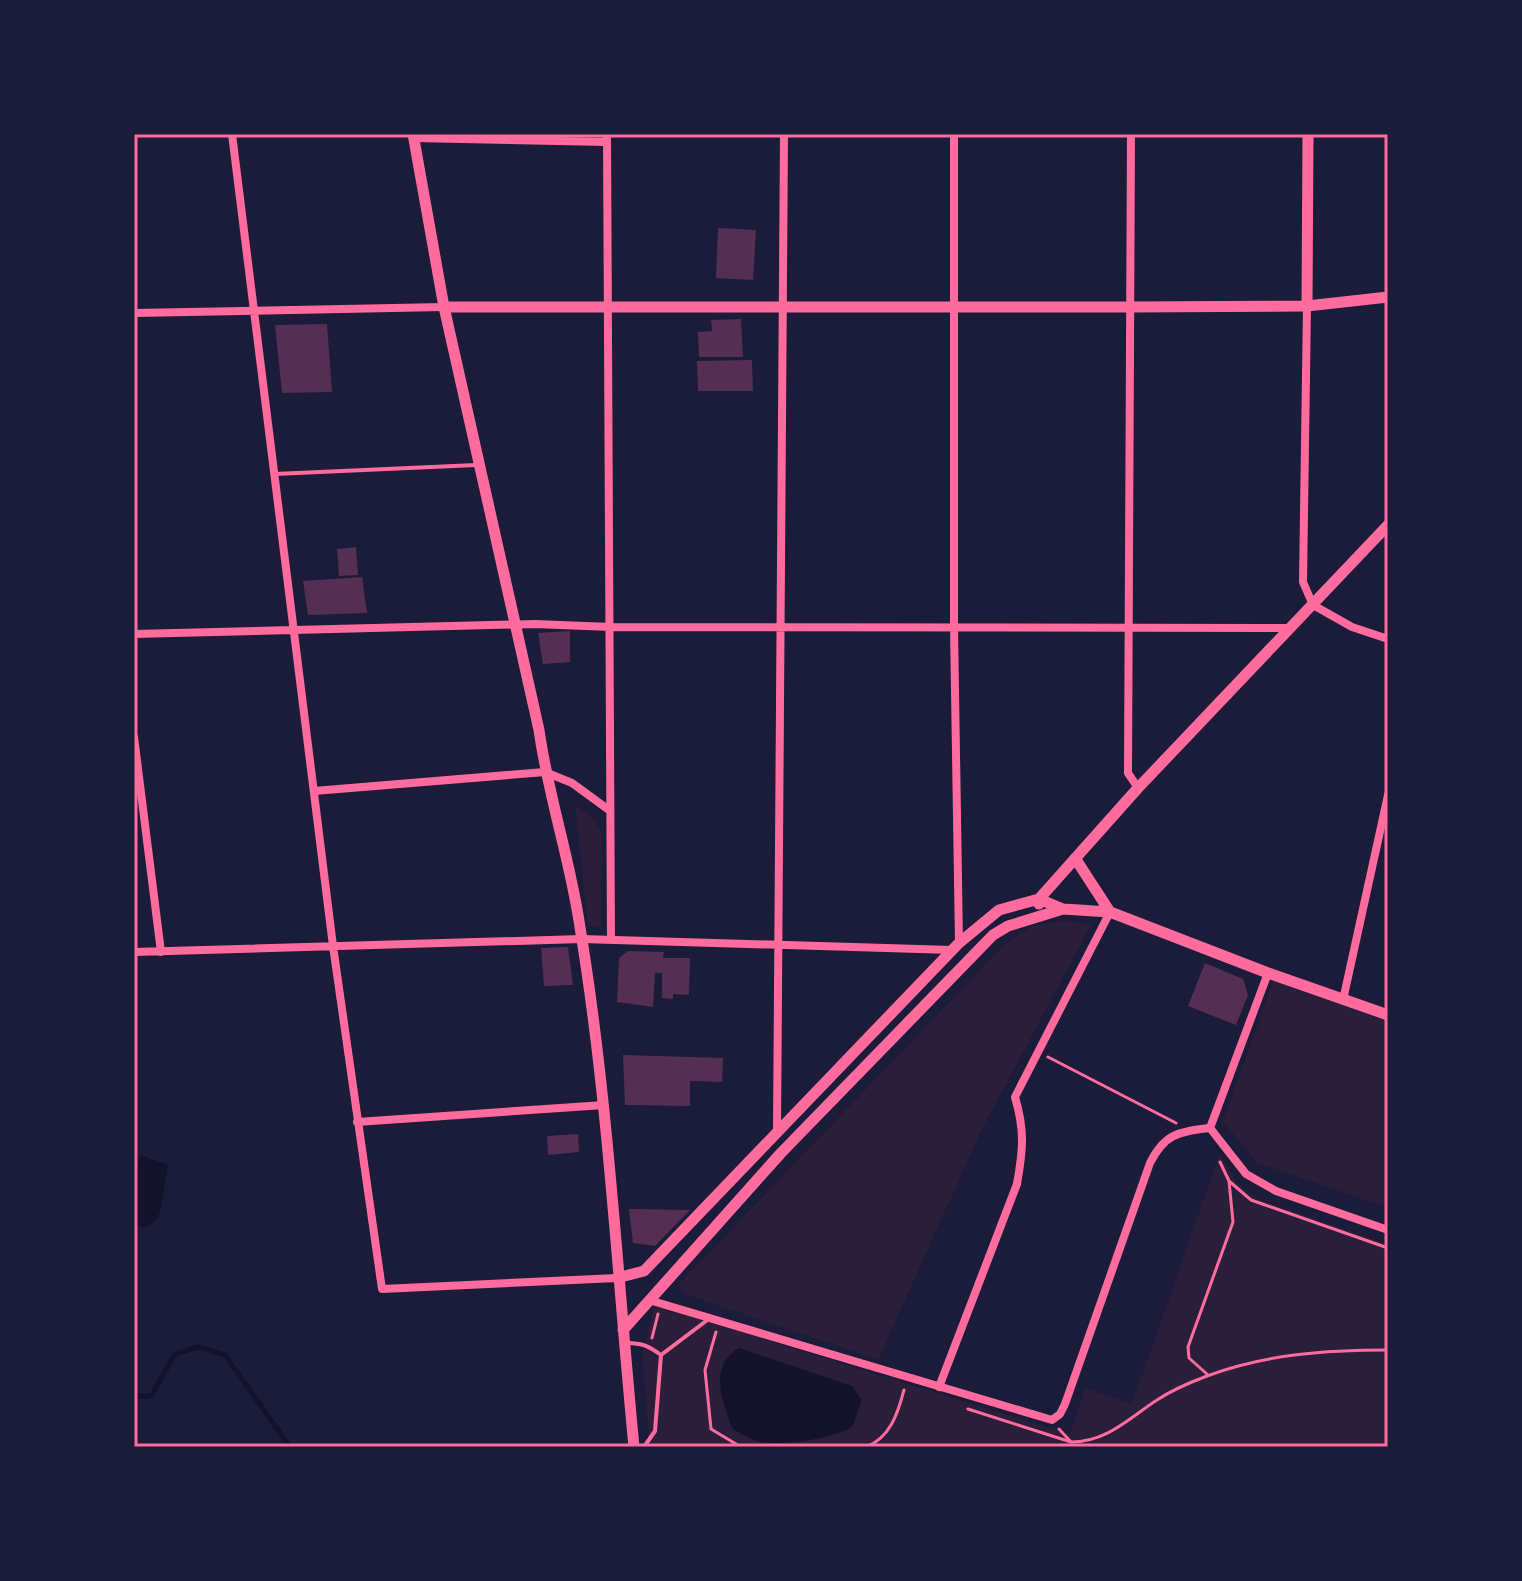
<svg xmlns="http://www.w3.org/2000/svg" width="1522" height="1581" font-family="Roboto,sans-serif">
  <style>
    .green { fill: #2a1e3b }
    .water { fill: #12122b }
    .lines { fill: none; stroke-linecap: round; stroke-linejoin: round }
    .stream { stroke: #12122b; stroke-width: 5 }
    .building { fill: #542f53 }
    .path { stroke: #ff6b9d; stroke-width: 3 }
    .service { stroke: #ff6b9d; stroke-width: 4 }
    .minor { stroke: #ff6b9d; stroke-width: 8 }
    .tertiary { stroke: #ff6b9d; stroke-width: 11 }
    .neatline { fill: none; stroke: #ff6b9d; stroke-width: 3 }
  </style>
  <rect width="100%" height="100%" fill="#1b1b3a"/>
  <path class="green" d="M575,806l13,7 14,21 -1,93 -13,-1z
    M1064,920l27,5 -110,206 -103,229 -196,-67 -3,-9 328,-342 27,-16z
    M1274,979l114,41v188l-132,-46 -33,-41z
    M1220,1153l16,29 22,17 130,45v203h-738l-8,-94 12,-48 416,129 15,-46 47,16z"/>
  <path class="water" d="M141,1155l27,10 -8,47 -4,9 -12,7 -10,-3v-53z
    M739,1348l113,38 10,14 -10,27c-21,12 -71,20 -95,14 -8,-2 -17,-8 -24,-12 -11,-27 -25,-63 6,-81z"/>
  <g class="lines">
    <path class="stream" d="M134,1396h17l24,-42 23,-7 27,8 65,92"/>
  </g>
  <path class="building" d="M718,228l38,2 -3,50 -37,-2z
    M741,319l2,38h-44l-1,-25 14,-1 -1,-11z
    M327,324l5,68 -50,1 -7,-68z
    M752,360l1,31h-55l-1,-30z
    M356,547l2,28 -19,1 -2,-27z
    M362,577l5,36 -59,2 -5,-34z
    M570,631v31l-27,2 -5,-31z
    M568,947l5,38 -29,1 -3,-38z
    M628,951l36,1 -1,6h27l-1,37 -16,-1v5l-11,-1v-25h-7l-2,34 -36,-5 2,-44z
    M1205,963l38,16 5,16 -12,30 -48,-19z
    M623,1055l100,3 -1,24 -32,-1v25l-65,-1z
    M578,1134l1,18 -31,3 -1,-19z
    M629,1209l61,1 -35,36 -22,-3z"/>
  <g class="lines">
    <path class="path" d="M1048,1057l128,66
      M1229,1181l22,19 137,48
      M716,1332l-11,38 6,59 30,18
      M652,1338l6,-24
      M1208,1375l-19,-17 -1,-11 45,-125 -4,-41 -9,-19
      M968,1409l103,33
      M1059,1429l12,13c36,0 58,-24 86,-42 15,-10 34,-18 50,-24 58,-22 120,-26 181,-26
      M866,1447c24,-9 32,-34 38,-57"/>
    <path class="service" d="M275,474l201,-9
      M627,1343c15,0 22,3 34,12l-6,76 -11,16
      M661,1355l49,-37"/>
    <path class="minor" d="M232,134l101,812 49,343 235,-11
      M607,134l4,805
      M954,134v493l5,316
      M1131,134l-3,639 10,15
      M413,138l194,4
      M1307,306l-4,276 10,23 39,22 36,12
      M134,313l310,-6
      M134,634l401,-10 76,3 680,1
      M134,737l27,215
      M314,791l231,-19 27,11 37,27
      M134,952l448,-13 370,11
      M1343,1000l45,-205
      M357,1122l247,-17
      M1210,1128l36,46 30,17 112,39
      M777,1131l7,-997
      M649,1300l403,120 8,-6 5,-10 85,-241c15,-30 29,-31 60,-35l58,-155
      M939,1387l78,-203c6,-34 8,-53 -2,-87l95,-185"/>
    <path class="tertiary" d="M413,134l31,173 95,423c9,65 30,126 40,191 29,174 38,351 55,526
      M1307,306l1,-172
      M444,307h687l176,-1 81,-9
      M1075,858l35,54
      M1039,899l24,10 47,3 158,61 120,42
      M1039,904v-5l99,-111 250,-263
      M617,1278l27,-7 315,-328 40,-33 40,-11
      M623,1330l158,-177 212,-218 15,-9 55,-17"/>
  </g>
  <rect width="1522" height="1581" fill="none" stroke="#1b1b3a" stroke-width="272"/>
  <rect x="136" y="136" width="1250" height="1309" class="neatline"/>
</svg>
